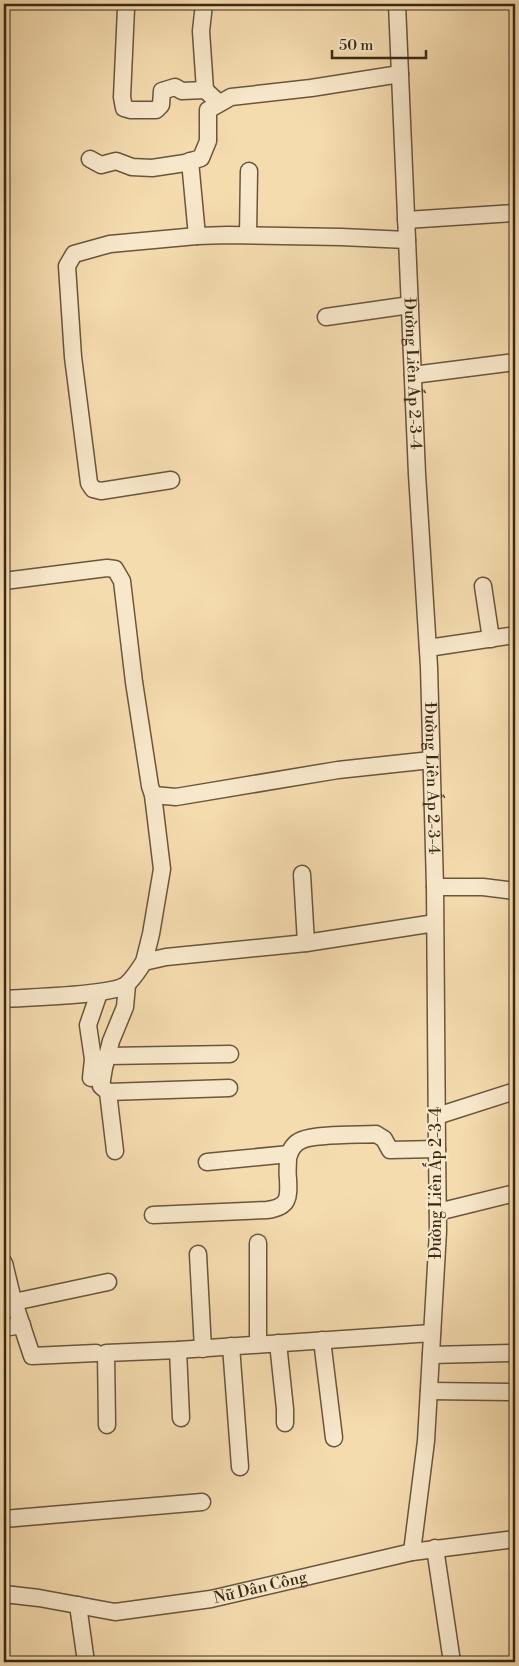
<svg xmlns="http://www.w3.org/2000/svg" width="519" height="1666" font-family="'Libre Bodoni',serif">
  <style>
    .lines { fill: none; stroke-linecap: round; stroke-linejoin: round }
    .minor-casing { stroke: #6a563c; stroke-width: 19 }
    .minor { stroke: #f8e8cb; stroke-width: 16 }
    .labels { text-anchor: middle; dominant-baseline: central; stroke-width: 4.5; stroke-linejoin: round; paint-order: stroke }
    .street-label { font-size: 16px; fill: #3b2a15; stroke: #f8e8cb }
  </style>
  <rect width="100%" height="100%" fill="#f5dcaf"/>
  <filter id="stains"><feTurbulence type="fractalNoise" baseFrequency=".004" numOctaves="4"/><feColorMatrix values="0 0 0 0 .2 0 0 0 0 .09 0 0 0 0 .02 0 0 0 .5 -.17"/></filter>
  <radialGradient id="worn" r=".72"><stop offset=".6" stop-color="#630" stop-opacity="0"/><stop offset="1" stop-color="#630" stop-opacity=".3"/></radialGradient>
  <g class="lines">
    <g class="minor-casing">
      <g id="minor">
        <path d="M204,4l-3,27 4,59"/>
        <path id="s1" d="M397,4l20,470 12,193 6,220 2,262 1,82 -12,210 -14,111"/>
        <path d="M126,8l-4,89 2,11 7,2h25l5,-5 1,-14 13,-4 7,4 23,-1 14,13"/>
        <path d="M90,159l11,6 15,-4 16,6 20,1 33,-5 16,-5 7,-17v-31l23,-13 80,-9 89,-14"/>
        <path d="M190,161l7,75"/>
        <path d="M406,220l109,-7"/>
        <path d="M248,235l1,-64"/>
        <path d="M326,317l84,-12"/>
        <path d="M413,375l102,-13"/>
        <path d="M171,480l-70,11 -8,-2 -4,-6 -16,-126 -6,-91 7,-12 36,-10 87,-8 31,-1 113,2 66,3"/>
        <path d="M4,581l103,-13 8,1 7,12 12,101 16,104 3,9 9,74 -11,65 -7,28"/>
        <path d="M483,586l8,53"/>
        <path d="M428,648l87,-13"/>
        <path d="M153,795l23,2 162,-27 93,-10"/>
        <path d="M302,874l4,69"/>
        <path d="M435,887h48l32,4"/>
        <path d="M4,999c22,-2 110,-3 123,-15 7,-6 12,-15 17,-22l22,-5 140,-14 129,-20"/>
        <path d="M107,1056l123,-2"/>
        <path d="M91,1078l2,-19 -5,-34 11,-32"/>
        <path d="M108,1092l121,-4"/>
        <path d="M437,1116l78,-25"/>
        <path d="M115,1151l-7,-59 -7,-6 3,-18 7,-27 14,-34 2,-22"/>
        <path d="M207,1162l82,-8"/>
        <path d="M438,1212l77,-19"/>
        <path d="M153,1215l114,-5c22,-3 22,-12 21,-31 -1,-7 0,-14 0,-21 2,-8 6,-15 14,-18 13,-6 57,-5 74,-6l8,5 6,11 47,-1"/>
        <path d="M198,1254l5,95"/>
        <path d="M4,1263l8,33 20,60 64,-3"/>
        <path d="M14,1302l94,-20"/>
        <path d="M4,1328l18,-3"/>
        <path d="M322,1340l12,98"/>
        <path d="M278,1343l7,66v14"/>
        <path d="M258,1344v-101"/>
        <path d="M231,1346l9,121"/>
        <path d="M178,1350l3,68"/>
        <path d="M431,1355l84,-2"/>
        <path d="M429,1391l86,1"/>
        <path d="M107,1425l-1,-72 72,-3 254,-17"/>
        <path d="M4,1519l198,-17"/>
        <path d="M435,1548l17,114"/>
        <path id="s2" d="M4,1594l35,4 76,14 96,-13 201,-47 103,-13"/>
        <path d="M78,1605l8,57"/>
      </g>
    </g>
    <use href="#minor" class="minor"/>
  </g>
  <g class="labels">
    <g class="street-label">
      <text stroke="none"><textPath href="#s1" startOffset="370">Đường Liên Ấp 2-3-4</textPath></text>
      <text stroke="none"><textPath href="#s1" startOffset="775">Đường Liên Ấp 2-3-4</textPath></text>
      <text transform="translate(436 1183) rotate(-90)">Đường Liên Ấp 2-3-4</text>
      <text stroke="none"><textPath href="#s2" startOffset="260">Nữ Dân Công</textPath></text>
    </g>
  </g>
  <rect width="519" height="1666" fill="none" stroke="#f5dcaf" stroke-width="20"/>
  <rect x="5" y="5" width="509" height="1656" fill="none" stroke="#3b2a15" stroke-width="2.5"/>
  <rect x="10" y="10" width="499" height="1646" fill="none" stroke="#3b2a15"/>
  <path d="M332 50v8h94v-8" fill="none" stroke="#3b2a15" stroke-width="2.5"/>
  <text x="339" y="50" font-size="15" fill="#3b2a15" stroke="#f8e8cb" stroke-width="4" paint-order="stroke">50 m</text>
  <rect width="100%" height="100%" filter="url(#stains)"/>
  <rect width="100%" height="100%" fill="url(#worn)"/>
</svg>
